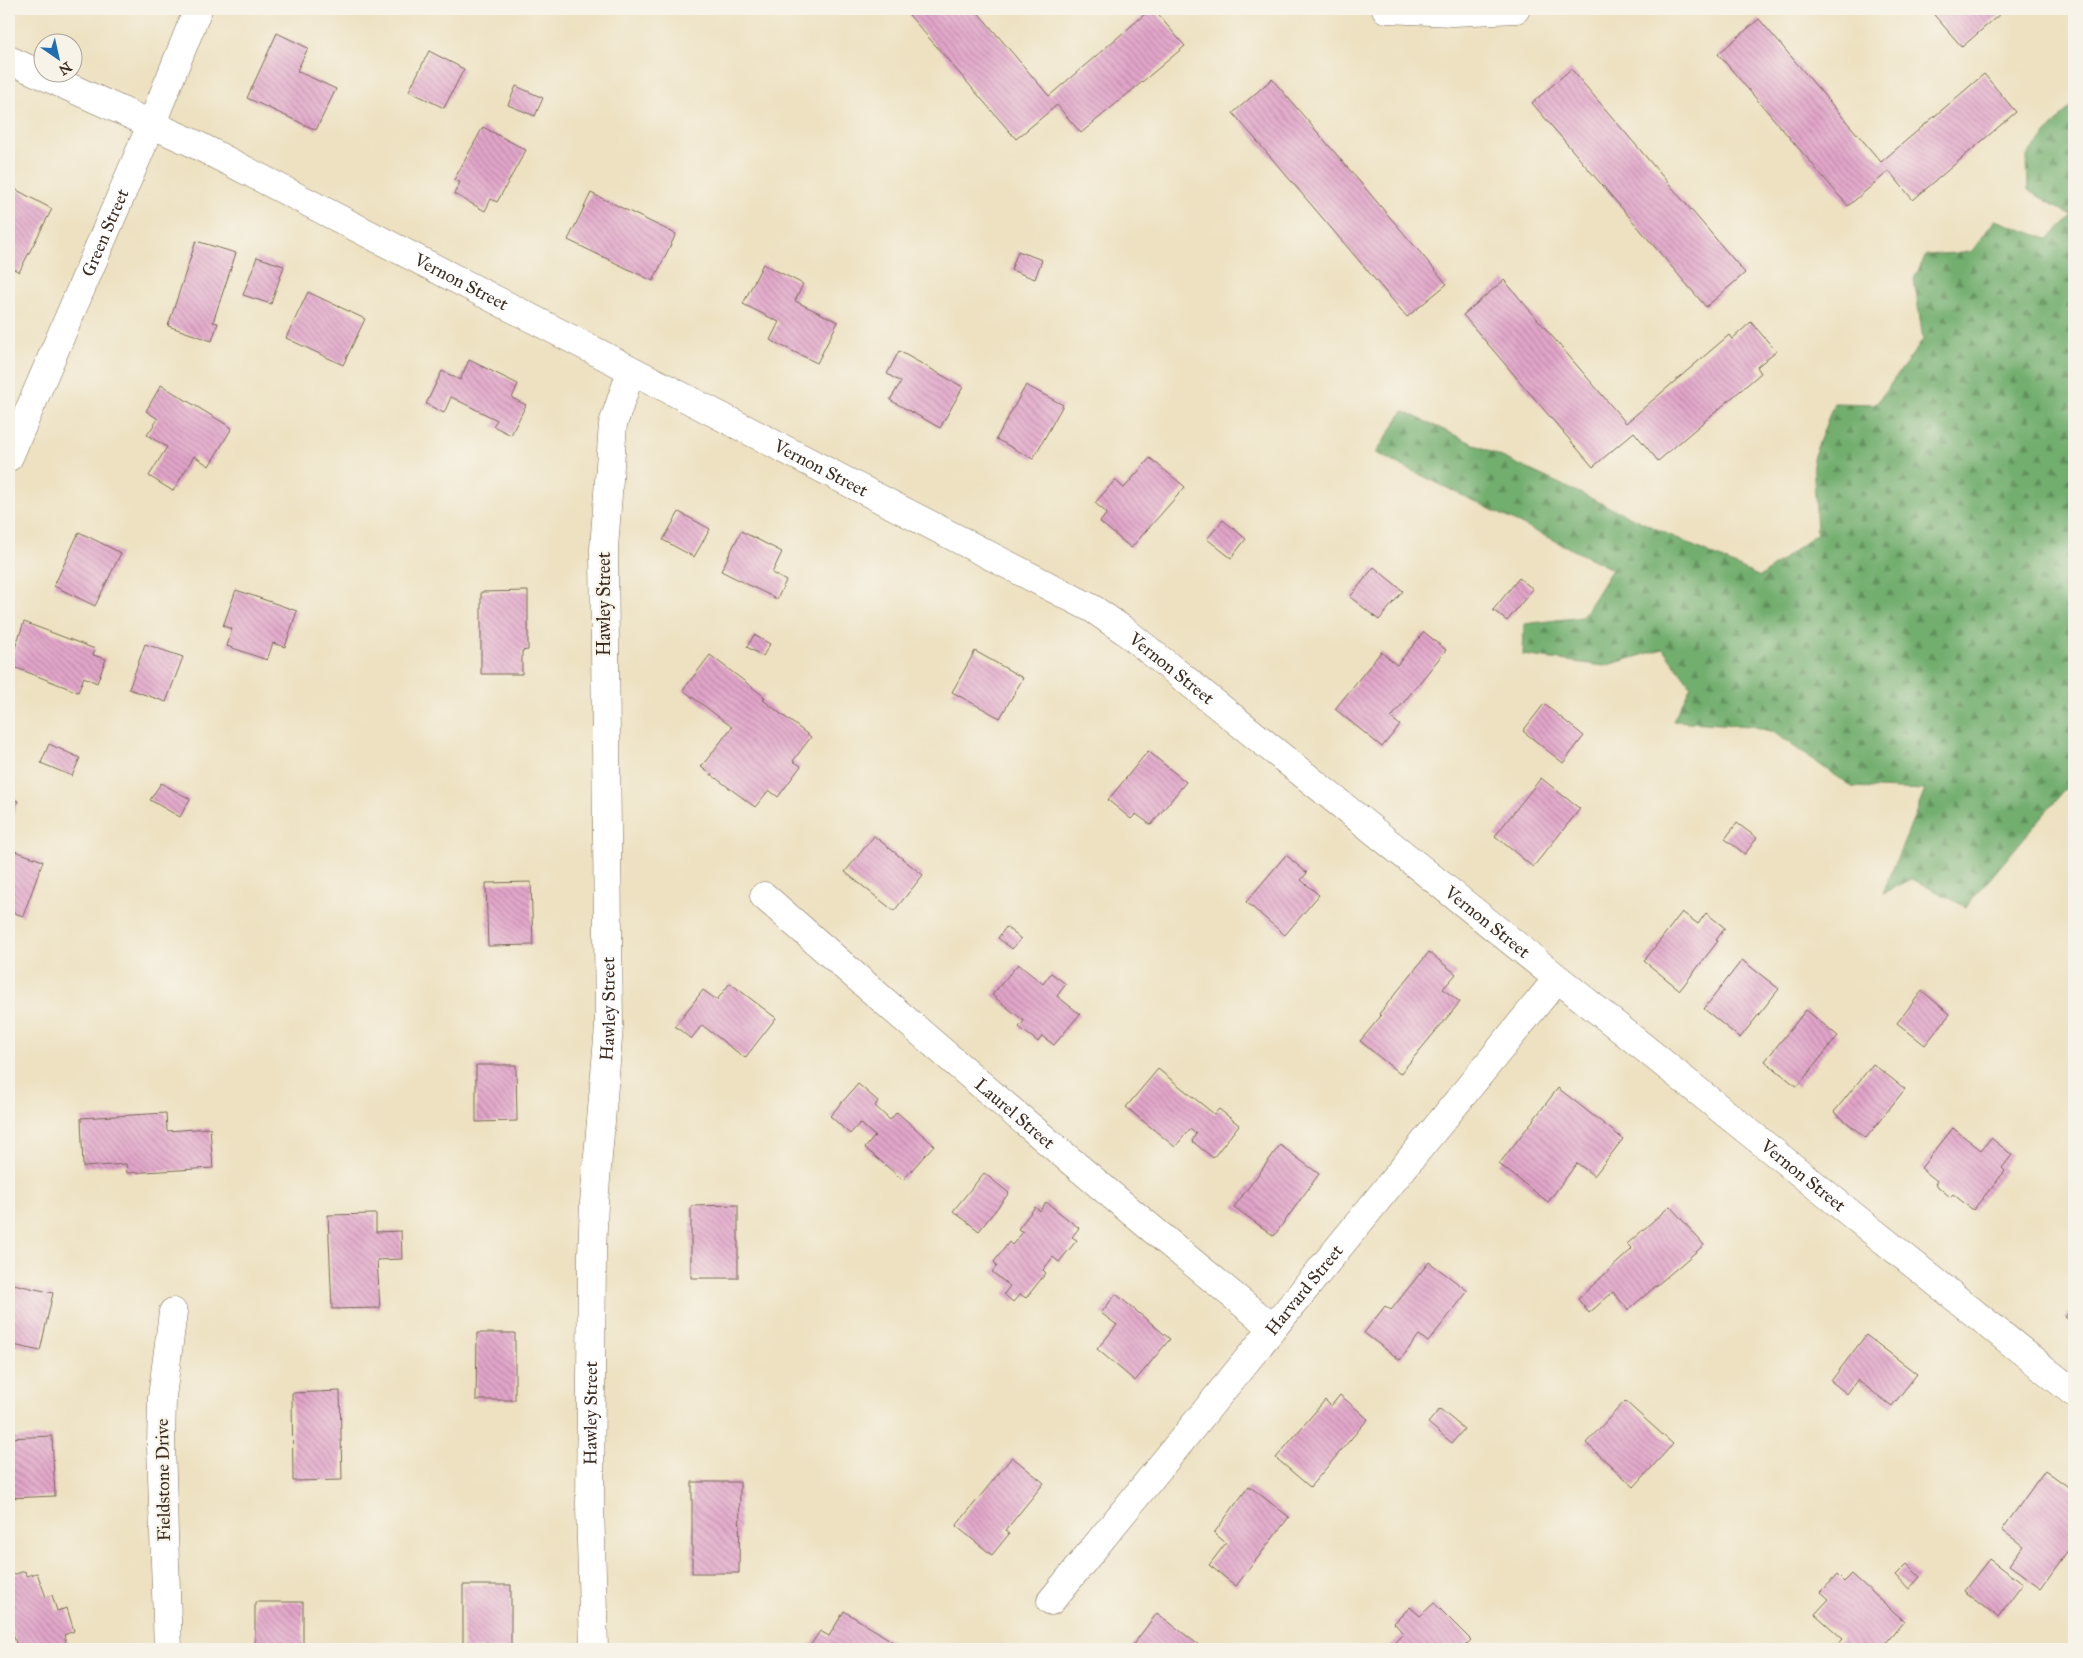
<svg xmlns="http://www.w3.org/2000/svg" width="2083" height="1658" font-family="'IM FELL Great Primer',serif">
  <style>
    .forest { fill: url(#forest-firs); stroke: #566c46 }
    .building { fill: url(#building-back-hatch) }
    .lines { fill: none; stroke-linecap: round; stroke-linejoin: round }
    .minor-casing { stroke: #796a57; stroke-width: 29 }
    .minor { stroke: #fff; stroke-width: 28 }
    .labels { text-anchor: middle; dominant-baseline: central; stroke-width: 4; stroke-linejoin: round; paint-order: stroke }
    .street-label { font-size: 18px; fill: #3b2a1e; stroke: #f7f3e8 }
  </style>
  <defs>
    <pattern id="forest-firs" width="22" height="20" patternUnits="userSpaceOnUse" patternTransform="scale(1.25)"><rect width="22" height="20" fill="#72ae6e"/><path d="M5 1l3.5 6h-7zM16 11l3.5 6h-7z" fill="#5f8e5a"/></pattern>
    <pattern id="building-back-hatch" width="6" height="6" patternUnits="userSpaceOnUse" patternTransform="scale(1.25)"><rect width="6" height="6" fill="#e2a5ca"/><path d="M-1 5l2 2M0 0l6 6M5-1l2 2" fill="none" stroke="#b887a3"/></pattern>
  </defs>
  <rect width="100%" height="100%" fill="#f7f3e8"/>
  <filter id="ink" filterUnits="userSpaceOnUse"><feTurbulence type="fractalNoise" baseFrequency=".02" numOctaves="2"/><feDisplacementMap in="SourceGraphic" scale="10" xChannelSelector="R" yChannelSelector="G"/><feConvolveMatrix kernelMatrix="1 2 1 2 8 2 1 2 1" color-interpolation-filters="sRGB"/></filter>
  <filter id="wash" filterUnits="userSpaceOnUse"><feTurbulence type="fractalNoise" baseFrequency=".0096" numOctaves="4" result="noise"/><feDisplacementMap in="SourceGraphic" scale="20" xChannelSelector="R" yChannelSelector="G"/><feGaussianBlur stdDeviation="1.12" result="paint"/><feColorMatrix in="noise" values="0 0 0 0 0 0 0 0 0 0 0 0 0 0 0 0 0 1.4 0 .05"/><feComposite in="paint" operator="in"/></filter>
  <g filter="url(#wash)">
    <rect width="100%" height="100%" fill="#ede1c1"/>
    <path class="forest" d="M2074,102v680l-2,-1 -106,126 -54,-28 -29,14 42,-103 -73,-3 -79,-55 -22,-6 -78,-5 18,-35 -28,-37 -59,17 -81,-11 1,-31 58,-7 30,-48 -236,-116 27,-42 357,166 57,-44 -4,-75 21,-55 42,1 47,-64 -9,-61 12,-24 45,-3 24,-32 53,19 24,-23 -44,-26 -1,-34z"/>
    <g id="blocks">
      <path class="building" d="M904,9h71l74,87 102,-87h2l32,37 -104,87 -24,-28 -41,34z
        M1929,9h68l4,4 -39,34z
        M1759,19l122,143 103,-88 32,38 -103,88 -24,-29 -41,35 -130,-152z
        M277,33l31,15 -11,23 39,18 -20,41 -69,-32z
        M429,51l35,18 -20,39 -35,-17z
        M1571,69l174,204 -39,34 -174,-204z
        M1272,79l175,205 -40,33 -174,-204z
        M516,86l27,12 -8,18 -27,-11z
        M483,127l43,23 -29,52 -6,-3 -6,12 -31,-17 6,-12 -6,-2z
        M13,188l39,21 -33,63 -10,-6v-70z
        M591,193l85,41 -23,47 -85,-41z
        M196,241l40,12 -23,69 5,1 -6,18 -44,-15z
        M1018,251l24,9 -7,19 -24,-9z
        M257,257l27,9 -13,38 -28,-9z
        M763,264l40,20 -8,17 43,21 -21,41 -47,-23 9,-18 -36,-18z
        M1504,280l122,143 103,-88 3,4 19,-17 25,29 -19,16 4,6 -103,88 -24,-29 -41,35 -130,-152z
        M308,292l57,27 -22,46 -57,-27z
        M899,351l64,36 -23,41 -50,-28 11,-18 -14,-8z
        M469,360l49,24 -6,14 14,7 -15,30 -18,-9 4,-6 -46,-23 -7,16 -18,-9 16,-33 18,9z
        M161,385l71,43 -23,38 -15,-10 -21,35 -24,-15 18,-29 -20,-12 11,-16 -12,-8z
        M1026,385l37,20 -30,54 -37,-20z
        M1150,458l35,29 -54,61 -31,-26 7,-9 -12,-10 20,-23 9,8z
        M679,512l31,17 -16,28 -31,-17z
        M1223,520l23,19 -15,19 -24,-19z
        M741,531l41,21 -10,21 14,8 -9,18 -56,-28z
        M79,532l42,21 -26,53 -41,-20z
        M1374,567l29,24 -24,29 -29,-23z
        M1519,578l14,11 -26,32 -14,-11z
        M236,590l61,21 -12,36 -12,-4 -6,17 -40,-14 5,-17 -9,-3z
        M528,591v59l-6,1v23h-41v-82z
        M24,622l71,27 -2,6 13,4 -9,24 -13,-6 -6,15 -69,-27z
        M1424,632l22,18 -55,68 9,7 -18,22 -47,-38 46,-57 16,13z
        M754,635l16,9 -7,12 -16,-9z
        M145,644l38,13 -17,45 -37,-13z
        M975,651l48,27 -23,40 -48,-26z
        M710,655l55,42 -2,3 48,37 -18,24 8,5 -23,31 -9,-7 -14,17 -54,-40 31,-40 -49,-37z
        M1544,704l40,32 -21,27 -40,-32z
        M49,744l31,14 -8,18 -31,-13z
        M1148,751l38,31 -35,43 -15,-11 -5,5 -23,-19z
        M1541,778l39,31 -47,58 -38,-31z
        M161,783l29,16 -10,18 -30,-17z
        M9,797l9,4 -9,24z
        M1737,823l20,15 -12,16 -20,-15z
        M874,836l49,39 -29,36 -49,-39z
        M9,849l34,12 -20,55 -14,-5z
        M1286,855l21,18 -6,7 18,15 -34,40 -39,-33z
        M531,882l2,63 -45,1 -2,-63z
        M1682,912l16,12 8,-11 19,15 -9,12 2,1 -38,49 -36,-29z
        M1006,927l15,12 -9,10 -14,-11z
        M1429,952l27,22 -13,15 17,13 -60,72 -40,-33 21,-25 -2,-2z
        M1742,960l37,29 -39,49 -36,-29z
        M1018,964l25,20 8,-11 15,11 -9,12 23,18 -26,31 -12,-9 -4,6 -19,-15 5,-6 -32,-26z
        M730,983l46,35 -31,40 -43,-33 -11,14 -16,-13 28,-36 14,10z
        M1922,991l28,23 -25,31 -28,-22z
        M1806,1010l32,26 -41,51 -32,-26z
        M1873,1064l32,25 -39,49 -32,-26z
        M476,1065h40l1,56 -41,1z
        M1158,1069l56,45 5,-5 20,16 -26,33 -21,-17 4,-7 -6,-5 -15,18 -49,-40z
        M858,1084l20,17 -3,5 15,14 7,-8 37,33 -31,35 -38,-32 10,-12 -15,-13 -10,11 -20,-18z
        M1558,1088l65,51 -29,37 -17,-13 -29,39 -49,-38z
        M166,1113l1,18 43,-3 3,40 -86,5 -1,-9 -43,3 -2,-49z
        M1953,1128l28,22 10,-12 21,17 -10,13 3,3 -32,39 -20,-16 -3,3 -15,-13 2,-3 -16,-13z
        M1280,1145l39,29 -45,62 -40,-29z
        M984,1173l25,20 -30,38 -26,-20z
        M1046,1202l33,26 -7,9 5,3 -18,22 -6,-5 -10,13 3,3 -20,25 -6,-4 -7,8 -9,-8 6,-8 -18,-14 5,-6 -3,-4 15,-20 3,3 11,-13 -5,-3 17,-22 5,4z
        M738,1205v73h-47v-72z
        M1670,1206l34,39 -76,65 -15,-18 -24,21 -11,-14 54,-50 -5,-5z
        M376,1214v18l25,-1 1,28 -25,1 3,48 -48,1 -4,-94z
        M1429,1262l39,29 -40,51 -9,-7 -19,25 -36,-27 21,-27 6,4z
        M9,1283l44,10 -13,58 -31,-7z
        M1116,1294l54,45 -35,42 -38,-32 20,-24 -16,-12z
        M2074,1306v18l-9,-7z
        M477,1333h38v67h-39z
        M1866,1335l51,39 -25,32 -35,-26 -10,14 -16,-13z
        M340,1391l2,89 -49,1 -1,-88z
        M1340,1395l28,24 -58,68 -34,-29 49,-58 6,6z
        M1625,1401l48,43 -39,43 -48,-44z
        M1440,1409l24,20 -12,14 -24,-20z
        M52,1436l3,60 -46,2v-60z
        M1012,1457l32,26 -39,48 4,3 -17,21 -36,-29z
        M2045,1470l29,21v51l-33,46 -32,-23 14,-19 -21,-16z
        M692,1482h48l-1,91h-47z
        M1249,1486l40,31 -53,69 -27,-21 17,-22 -12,-10z
        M1989,1559l33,25 -24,33 -34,-26z
        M1907,1564l13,13 -11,12 -13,-14z
        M25,1571l1,5 11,-3 9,24 6,-2 5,16 10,-3 7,23 -10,4 4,14h-50l-9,-28v-45z
        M1852,1574l52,47 -23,28h-47l9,-10 -28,-25 14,-15 -8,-7 16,-17 7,7z
        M463,1585h48v64h-48z
        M255,1602h48v47h-48z
        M1434,1603l37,37 -9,9h-75l16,-16 -9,-10 16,-16 10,9z
        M844,1611l48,30 -5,8h-79l12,-18 9,5z
        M1157,1613l47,36h-68l-4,-3z"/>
    </g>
  </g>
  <g filter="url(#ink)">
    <use href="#blocks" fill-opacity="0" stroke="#796a57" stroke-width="1"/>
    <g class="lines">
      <g class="minor-casing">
        <g id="minor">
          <path d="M1386,9l67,3 63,-3"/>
          <path id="s1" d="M9,60l184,83 900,466 32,22 949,762"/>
          <path id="s2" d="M9,457l143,-334 46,-114"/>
          <path id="s3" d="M764,896c167,147 335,292 508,431"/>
          <path id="s4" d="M1051,1601l506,-622"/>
          <path d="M168,1649l-7,-203 1,-49 11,-85"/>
          <path id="s5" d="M594,1649l-4,-144 2,-251 2,-51 15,-176 -5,-478 9,-125 18,-53"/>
        </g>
      </g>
      <use href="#minor" class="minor"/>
    </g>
  </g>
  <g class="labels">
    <g class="street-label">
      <text stroke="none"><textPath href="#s2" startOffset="244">Green Street</textPath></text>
      <text stroke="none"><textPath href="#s1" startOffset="504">Vernon Street</textPath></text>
      <text stroke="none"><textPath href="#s1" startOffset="909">Vernon Street</textPath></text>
      <text transform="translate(604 604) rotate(-90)">Hawley Street</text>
      <text stroke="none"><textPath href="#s1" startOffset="1314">Vernon Street</textPath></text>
      <text stroke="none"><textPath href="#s1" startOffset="1719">Vernon Street</textPath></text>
      <text stroke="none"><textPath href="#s5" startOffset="641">Hawley Street</textPath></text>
      <text stroke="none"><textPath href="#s3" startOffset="332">Laurel Street</textPath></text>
      <text stroke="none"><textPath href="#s1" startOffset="2124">Vernon Street</textPath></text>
      <text stroke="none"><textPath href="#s4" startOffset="401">Harvard Street</textPath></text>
      <text stroke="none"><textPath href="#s5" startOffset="236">Hawley Street</textPath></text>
      <text transform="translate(163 1480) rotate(-91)">Fieldstone Drive</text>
    </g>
  </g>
  <rect width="2083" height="1658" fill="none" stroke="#f7f3e8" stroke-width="30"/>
  <g transform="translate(58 58) rotate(146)"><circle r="24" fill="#f7f3e8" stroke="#aca397"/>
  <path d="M0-4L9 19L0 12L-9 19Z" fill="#1f6fb2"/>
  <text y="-8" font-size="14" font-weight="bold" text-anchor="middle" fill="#3b2a1e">N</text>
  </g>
</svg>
